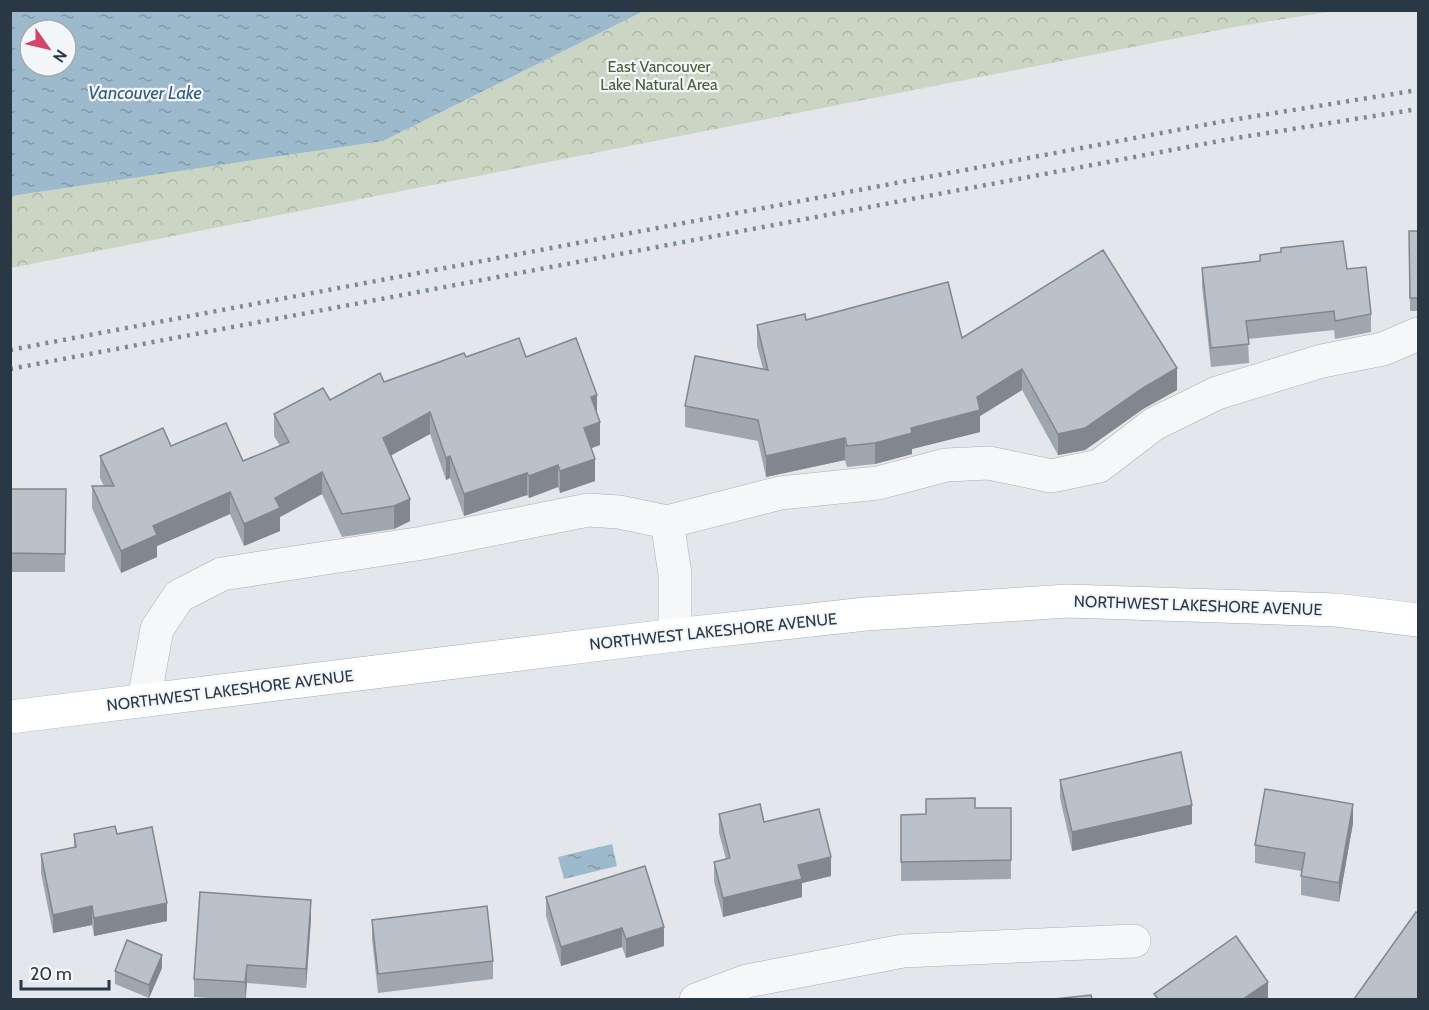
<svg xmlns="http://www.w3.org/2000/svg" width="1429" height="1010" viewBox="0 0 1429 1010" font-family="Cabin,sans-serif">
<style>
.forest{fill:url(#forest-crowns)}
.water{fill:url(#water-ripples);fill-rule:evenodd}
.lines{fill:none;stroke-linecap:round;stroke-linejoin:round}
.minor-casing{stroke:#a8afb6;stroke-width:34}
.major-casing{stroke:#a1adb8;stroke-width:34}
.minor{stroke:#f6f7f9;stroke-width:33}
.major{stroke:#fff;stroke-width:33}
.rail{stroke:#7b8996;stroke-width:4.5;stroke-dasharray:3 6;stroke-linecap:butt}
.wall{fill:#a0a6ad}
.shaded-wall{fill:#82878d}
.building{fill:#bac1c9;stroke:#82878d;stroke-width:1.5}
.labels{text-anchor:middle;stroke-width:4.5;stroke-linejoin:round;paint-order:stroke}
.park-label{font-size:16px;fill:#446136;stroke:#f3f6f8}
.street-label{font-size:16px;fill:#2a3744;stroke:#f3f6f8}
.water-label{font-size:18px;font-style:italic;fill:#325b7a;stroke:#f3f6f8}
</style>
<defs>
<pattern id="forest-crowns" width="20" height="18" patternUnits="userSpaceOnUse" patternTransform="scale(1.5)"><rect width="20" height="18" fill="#cad6c3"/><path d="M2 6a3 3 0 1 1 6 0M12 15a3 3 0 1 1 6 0" fill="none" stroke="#aeb8a9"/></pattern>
<pattern id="water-ripples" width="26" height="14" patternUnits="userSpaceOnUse" patternTransform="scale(1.5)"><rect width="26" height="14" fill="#9dbacc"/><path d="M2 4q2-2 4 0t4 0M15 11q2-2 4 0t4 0" fill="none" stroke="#8098a7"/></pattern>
</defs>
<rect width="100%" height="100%" fill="#e3e7eb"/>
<path class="forest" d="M644 11H1333L1234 27 11 268 10 196 383 141Z"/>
<g class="water">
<path d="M10 11 11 10 644 11 383 141 11 196ZM30 30H66V66H30Z"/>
<path d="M612 844 617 866 564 879 558 857Z"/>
</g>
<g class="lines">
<g class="minor-casing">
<g id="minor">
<path d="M667 522 675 574V635"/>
<path d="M144 700 157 629 179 596 222 574 423 543 588 510 619 512 667 522 780 493 878 483 946 465 989 463 1051 476 1099 466 1154 424 1217 393 1322 361 1383 349 1418 334"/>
<path d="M696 1000 747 981 903 951 1134 941"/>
</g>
</g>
<g class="major-casing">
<path id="major" d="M10 717 675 635 866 614 1068 601 1336 610 1418 620"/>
</g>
<use href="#minor" class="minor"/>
<use href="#major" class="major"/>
<g class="rail">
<path d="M10 350 1225 121 1418 90"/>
<path d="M10 369 1230 139 1418 109"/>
</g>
</g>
<g class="wall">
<path d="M1409 231H1419V311H1410Z"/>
<path d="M1281 248 1347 269 1371 314V332L1335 339 1334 330 1248 339 1249 363 1211 367 1202 286V268L1260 261V255L1281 252Z"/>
<path d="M806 320 962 338 1177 390 1143 409 1085 450 1058 455 1022 390 980 416V432L912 449V454L875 464 847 467 845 460 766 477 758 441 685 427V406L763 369 757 346V325Z"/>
<path d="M466 357H526L597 414 600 445 591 448 595 481 560 493 558 487 529 498 527 495 464 516 450 478 446 480 430 434 391 455 410 521 394 529 342 537 322 494 280 517V531L244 546 230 514 157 546V557L121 573 92 508V486H104L100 478V456L171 446 243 461 280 446 274 436V414L330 400 384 382Z"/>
<path d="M10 489H66L65 572H10Z"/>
<path d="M1060 780 1192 824 1072 851 1060 798Z"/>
<path d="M975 808H1011V879L901 881V815L926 814Z"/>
<path d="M719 814 764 822 831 876 802 883V897L723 917 714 881V862L726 859 719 833Z"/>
<path d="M1353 823 1339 902 1301 895V871L1255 863V845Z"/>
<path d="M74 834H117L167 921 94 936 92 925 53 933 41 873V854L74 847Z"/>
<path d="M546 897 664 946 626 958 622 947 561 966 546 916Z"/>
<path d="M311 919 306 988 247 983 246 999H225L194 997V979Z"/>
<path d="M372 920 493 961V979L378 993 372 939Z"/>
<path d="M162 968 149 998 115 984V971Z"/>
</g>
<g class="shaded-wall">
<path d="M1177 368V390L1143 409 1085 450 1058 455V434Z"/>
<path d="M1022 369V390L980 416V432L912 449V454L875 464V443L911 428 977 397Z"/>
<path d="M597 395V417L591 397Z"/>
<path d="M430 412V434L383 460V438Z"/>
<path d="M600 422V445L584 451V428Z"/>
<path d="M845 438V460L766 477V456Z"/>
<path d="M450 456V478L446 480V458Z"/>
<path d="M595 459V481L560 493V471Z"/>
<path d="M558 465V487L529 498V476Z"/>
<path d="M322 472V494L280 517V531L244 546V524L275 498Z"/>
<path d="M527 473V495L464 516V494Z"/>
<path d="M230 492V514L157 546V557L121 573V551L153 526Z"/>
<path d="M410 499V521L394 529V506Z"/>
<path d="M1353 804V823L1339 902V883Z"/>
<path d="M1192 805V824L1072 851V832Z"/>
<path d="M831 857V876L802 883V897L723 917V898L798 865Z"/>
<path d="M311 900V919L306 988V969Z"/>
<path d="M167 903V921L94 936V918Z"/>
<path d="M92 906V925L53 933V915Z"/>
<path d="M664 927V946L626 958V939Z"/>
<path d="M622 928V947L561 966V947Z"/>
<path d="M162 955V968L149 998V985Z"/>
<path d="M247 965V983L245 999V982Z"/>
<path d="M1268 982V999H1243Z"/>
</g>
<g class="building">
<path d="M1409 231H1419V298H1410Z"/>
<path d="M1343 241 1347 269 1366 267 1371 314 1335 321 1334 311 1246 321 1249 344 1211 348 1202 268 1260 261V255L1281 252V248Z"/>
<path d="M1103 250 1177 368 1143 388 1085 428 1058 434 1022 369 977 397 980 410 911 428 912 433 875 443 847 446 845 438 766 456 758 420 685 406 695 356 768 370 757 325 805 314 806 320 948 282 962 338Z"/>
<path d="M519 338 526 357 576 338 597 395 591 397 600 422 584 428 595 459 560 471 558 465 529 476 527 473 464 494 450 456 446 458 430 412 383 438 410 499 394 506 342 514 322 472 275 498 280 508 244 524 230 492 153 526 157 535 121 551 92 486H114L100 456 163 428 171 446 226 423 243 461 289 442 274 414 323 388 330 400 380 373 384 382 464 353 466 357Z"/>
<path d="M10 489H66L65 554 10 553Z"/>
<path d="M1181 752 1192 805 1072 832 1060 780Z"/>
<path d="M1265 789 1353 804 1339 883 1301 876 1305 853 1255 845Z"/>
<path d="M975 798V808H1011V860L901 862V815L926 814V799Z"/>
<path d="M760 804 764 822 819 809 831 857 798 865 802 879 723 898 714 862 730 858 719 814Z"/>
<path d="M115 826 117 834 152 827 167 903 94 918 92 906 53 915 41 854 76 847 74 834Z"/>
<path d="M645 866 664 927 626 939 622 928 561 947 546 897Z"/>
<path d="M200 892 311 900 306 969 247 965 245 982 194 979Z"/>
<path d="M487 906 493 961 378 974 372 920Z"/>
<path d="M1416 912 1419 914V999H1354Z"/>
<path d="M1236 936 1268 982 1243 999H1158L1154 994Z"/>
<path d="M127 940 162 955 149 985 115 971Z"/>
<path d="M1091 995 1092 999H1054Z"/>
</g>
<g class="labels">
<g class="park-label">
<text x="659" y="72">East Vancouver<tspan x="659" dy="18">Lake Natural Area</tspan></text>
</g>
<g class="street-label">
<text transform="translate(1198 605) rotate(2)" y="6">NORTHWEST LAKESHORE AVENUE</text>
<text transform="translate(713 631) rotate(-6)" y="6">NORTHWEST LAKESHORE AVENUE</text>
<text transform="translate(230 690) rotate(-7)" y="6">NORTHWEST LAKESHORE AVENUE</text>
</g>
<g class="water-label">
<text x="145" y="99">Vancouver Lake</text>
</g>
</g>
<rect width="1429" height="1010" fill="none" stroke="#2a3744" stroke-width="24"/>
<g transform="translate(48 48) rotate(124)"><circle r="28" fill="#f3f6f8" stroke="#a3aab0" stroke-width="1.5"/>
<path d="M0-4.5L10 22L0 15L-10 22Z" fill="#d4446c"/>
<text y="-9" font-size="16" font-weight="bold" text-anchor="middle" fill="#2a3744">N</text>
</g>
<path d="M21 980v9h88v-9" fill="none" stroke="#2a3744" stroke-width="3"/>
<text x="30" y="980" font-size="18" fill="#2a3744" stroke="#f3f6f8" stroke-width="4.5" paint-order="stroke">20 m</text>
</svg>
